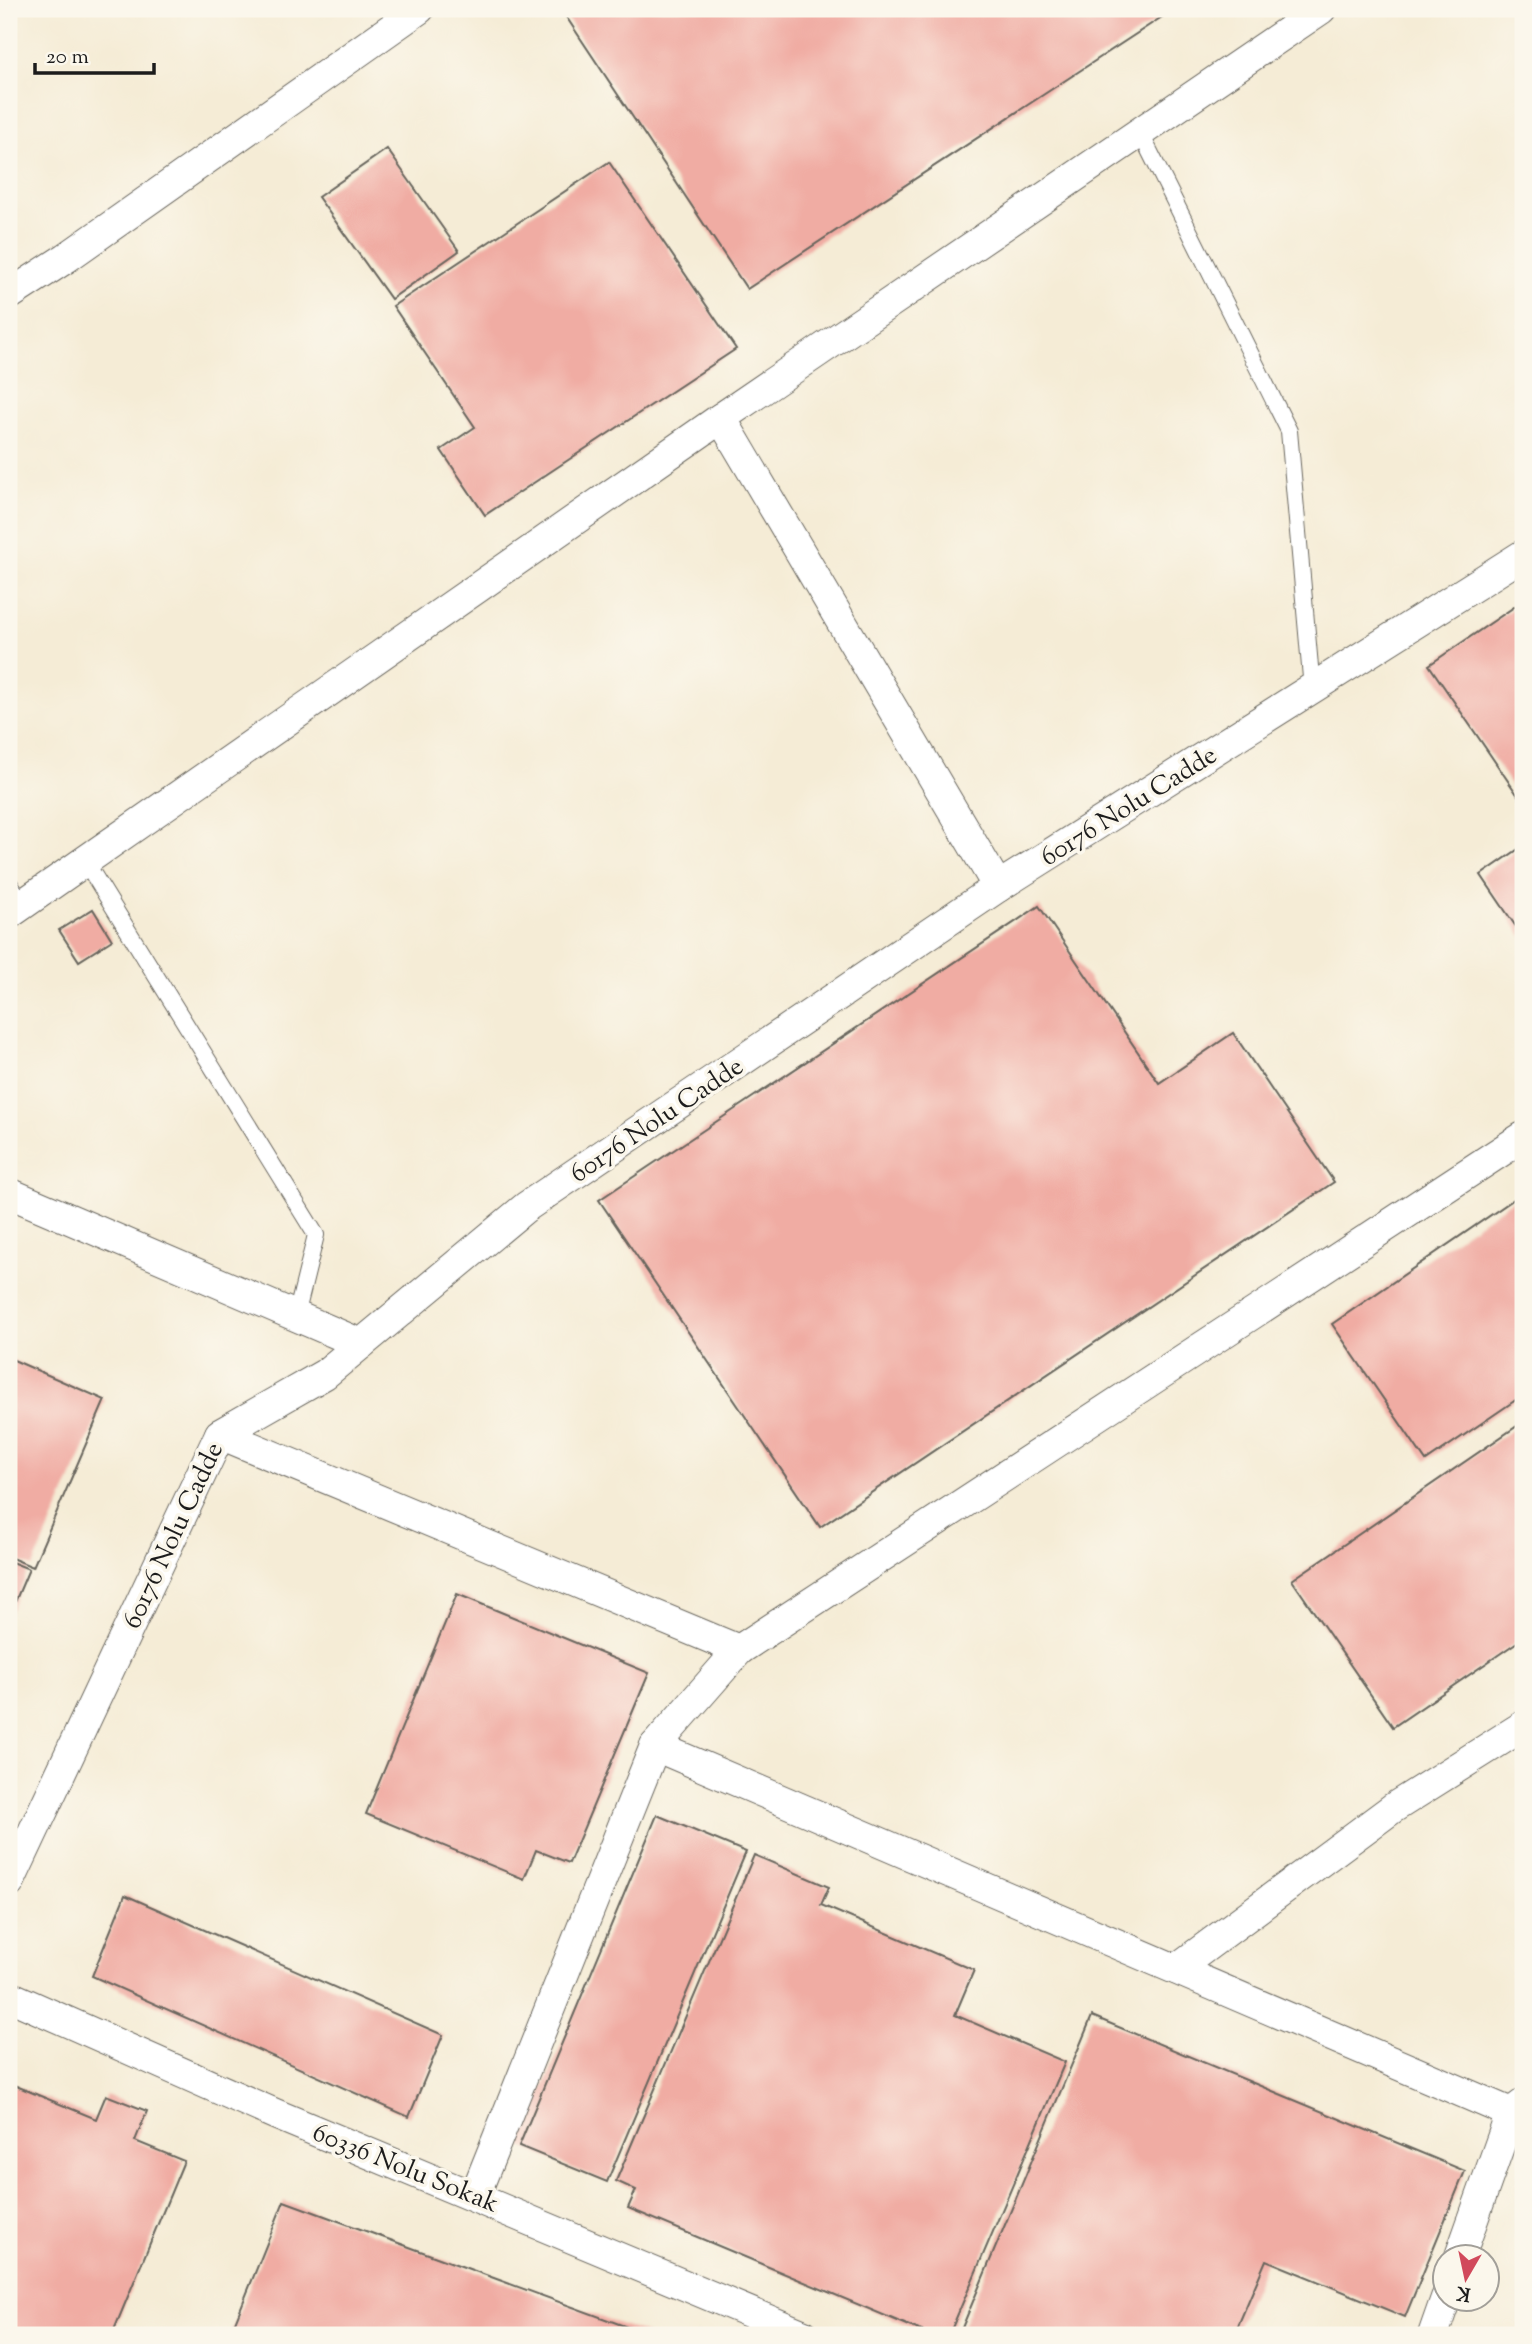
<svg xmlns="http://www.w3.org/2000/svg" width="1532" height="2344" viewBox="0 0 1532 2344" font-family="'Sorts Mill Goudy',serif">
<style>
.building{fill:#f0aca3}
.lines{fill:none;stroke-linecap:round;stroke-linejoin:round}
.lane-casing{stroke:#68655d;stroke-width:18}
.street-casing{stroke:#68655d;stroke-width:32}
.lane{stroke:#fff;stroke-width:16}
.street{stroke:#fff;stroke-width:30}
.labels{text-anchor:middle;stroke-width:7;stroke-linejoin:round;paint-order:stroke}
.street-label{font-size:26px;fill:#1c1c1c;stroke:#fbf7ec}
</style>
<rect width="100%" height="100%" fill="#fbf7ec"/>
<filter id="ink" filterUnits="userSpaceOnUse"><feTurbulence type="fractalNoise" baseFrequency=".0143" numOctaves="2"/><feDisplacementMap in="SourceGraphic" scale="14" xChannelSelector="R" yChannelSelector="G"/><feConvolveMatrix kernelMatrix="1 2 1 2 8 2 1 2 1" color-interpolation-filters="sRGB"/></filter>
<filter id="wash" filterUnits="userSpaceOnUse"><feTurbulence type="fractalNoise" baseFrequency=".00686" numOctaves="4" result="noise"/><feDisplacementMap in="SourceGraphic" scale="28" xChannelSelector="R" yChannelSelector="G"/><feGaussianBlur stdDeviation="1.57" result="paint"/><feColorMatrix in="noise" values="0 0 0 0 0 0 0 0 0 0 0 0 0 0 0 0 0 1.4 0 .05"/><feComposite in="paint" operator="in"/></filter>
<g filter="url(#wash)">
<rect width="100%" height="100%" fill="#f5ecd6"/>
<g id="blocks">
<g class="building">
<path d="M561 9H1174L747 289Z"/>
<path d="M387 149 459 251 391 299 318 197Z"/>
<path d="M609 162 736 349 485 515 441 450 475 427 393 306Z"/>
<path d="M1523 601V803L1429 665Z"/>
<path d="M1523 846V937L1481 875Z"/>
<path d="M1039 906 1159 1083 1233 1033 1334 1182 820 1527 599 1200Z"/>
<path d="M93 909 112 940 79 961 59 930Z"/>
<path d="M1523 1193V1395L1426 1461 1332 1324Z"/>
<path d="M9 1358 105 1400 33 1567 9 1557Z"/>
<path d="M1523 1422V1638L1393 1727 1292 1580Z"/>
<path d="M9 1561 29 1569 9 1616Z"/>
<path d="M457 1594 649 1673 569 1863 536 1850 524 1879 366 1814Z"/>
<path d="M657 1815 746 1852 607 2182 519 2146Z"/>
<path d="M754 1855 829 1887 821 1905 974 1970 955 2015 1065 2062 949 2335H931L628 2208 636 2190 616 2181Z"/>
<path d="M125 1895 443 2035 409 2117 92 1976Z"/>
<path d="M1092 2016 1465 2171 1405 2317 1266 2260 1234 2335H959Z"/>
<path d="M9 2083 96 2119 106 2095 147 2111 135 2141 184 2161 112 2335H9Z"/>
<path d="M284 2201 649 2335H230Z"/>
</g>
</g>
</g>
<g filter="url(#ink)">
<use href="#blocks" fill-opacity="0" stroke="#68655d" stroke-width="2"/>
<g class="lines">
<g class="lane-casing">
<g id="lane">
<path d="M1140 132 1289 431 1312 689"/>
<path d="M85 861 316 1235 296 1316"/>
<path d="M9 883 23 904"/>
</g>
</g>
<g class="street-casing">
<g id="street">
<path d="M9 295 66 258 419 9"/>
<path d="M721 418 998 887"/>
<path d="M9 914 721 418 1321 9"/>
<path d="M9 1193 361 1344"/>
<path d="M220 1434 739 1650 655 1746 1511 2113"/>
<path d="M739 1650 1523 1137"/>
<path d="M9 1883 220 1434 325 1374 526 1207 998 887 1523 555"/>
<path d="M1176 1969 1393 1808 1523 1726"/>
<path d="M9 1996 275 2114 804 2335"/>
<path d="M475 2195 655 1746"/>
<path d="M1460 2256 1511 2113 1523 2104"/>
<path d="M1433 2335 1446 2298"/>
</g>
</g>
<use href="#lane" class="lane"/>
<use href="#street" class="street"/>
</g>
</g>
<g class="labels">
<g class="street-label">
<text transform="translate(1128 805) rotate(-32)" y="9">60176 Nolu Cadde</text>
<text transform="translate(656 1119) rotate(-34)" y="9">60176 Nolu Cadde</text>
<text transform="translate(172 1535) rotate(-65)" y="9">60176 Nolu Cadde</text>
<text transform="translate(406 2167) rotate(22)" y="9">60336 Nolu Sokak</text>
</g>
</g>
<rect width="1532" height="2344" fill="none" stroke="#fbf7ec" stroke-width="35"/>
<g transform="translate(1466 2278) rotate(189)"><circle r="33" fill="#fbf7ec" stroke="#a29f99" stroke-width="2"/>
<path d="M0-5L12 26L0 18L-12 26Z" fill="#d1495b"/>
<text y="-10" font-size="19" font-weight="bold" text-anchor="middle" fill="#1c1c1c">K</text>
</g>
<path d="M35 63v10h119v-10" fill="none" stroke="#1c1c1c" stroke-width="3.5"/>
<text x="46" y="63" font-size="21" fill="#1c1c1c" stroke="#fbf7ec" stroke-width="5" paint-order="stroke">20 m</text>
</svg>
